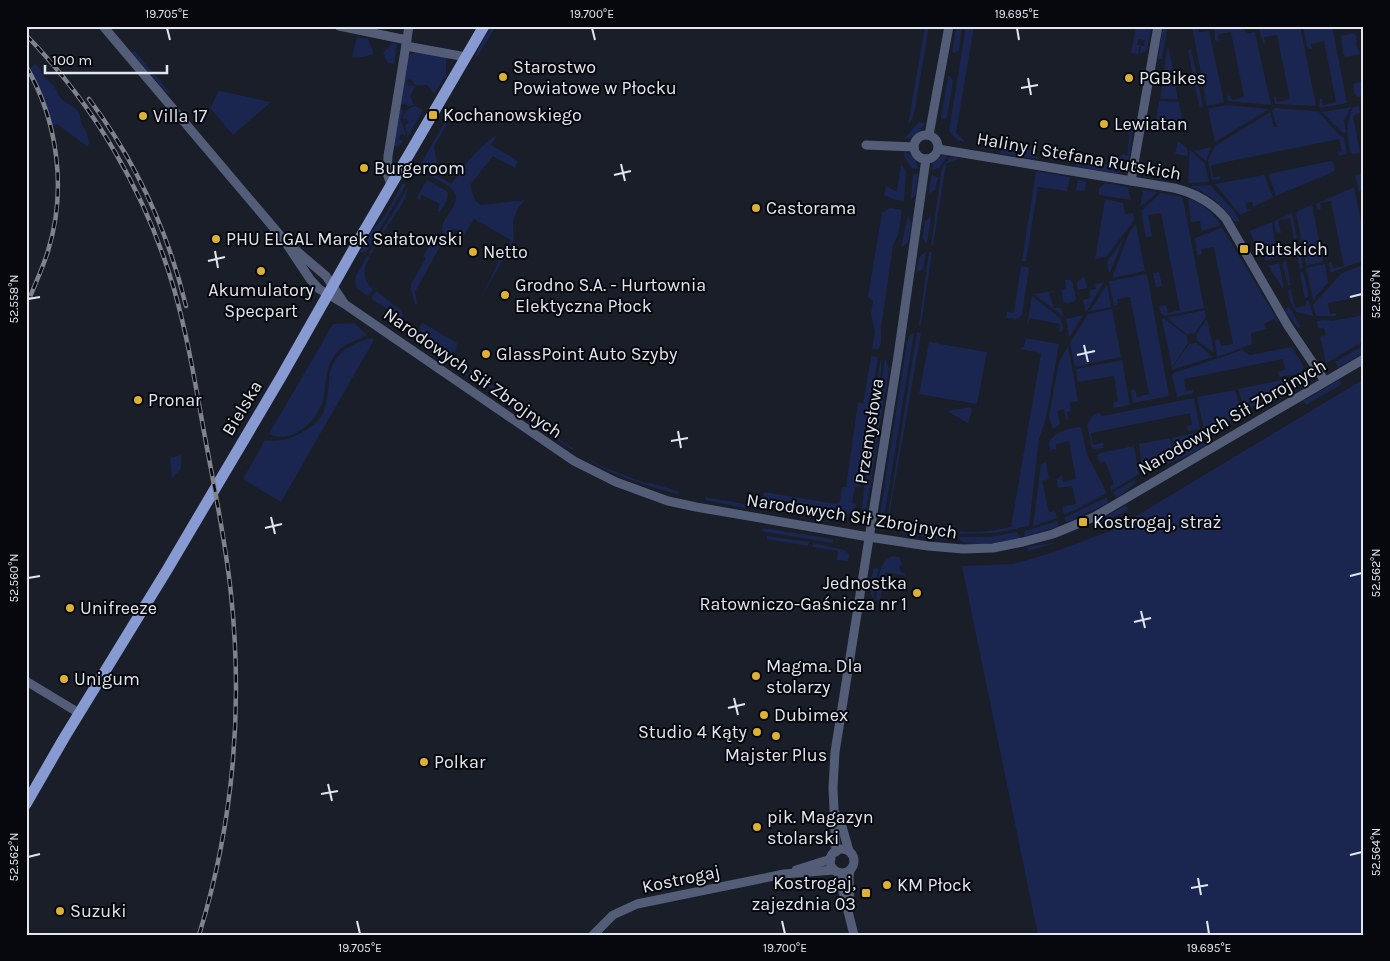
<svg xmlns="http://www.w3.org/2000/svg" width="1390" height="961" viewBox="0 0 1390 961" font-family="Karla,sans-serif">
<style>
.green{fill:#1a2650}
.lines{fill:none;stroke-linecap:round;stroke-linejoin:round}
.minor{stroke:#535d77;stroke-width:9}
.major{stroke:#879bd2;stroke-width:11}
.rail-casing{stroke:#7f838d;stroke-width:4.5}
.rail{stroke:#06080d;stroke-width:2.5;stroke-dasharray:8;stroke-linecap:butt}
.ticks{fill:none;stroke:#e2e6ee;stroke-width:2}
.poi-dot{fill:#ddb133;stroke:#06080d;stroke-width:2}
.labels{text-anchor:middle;stroke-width:4;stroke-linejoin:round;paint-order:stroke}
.poi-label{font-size:18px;fill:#e2e6ee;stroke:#06080d;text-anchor:start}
.street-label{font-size:18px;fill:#e2e6ee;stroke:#06080d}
.neatline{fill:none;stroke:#e2e6ee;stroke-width:2}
.ticks-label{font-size:12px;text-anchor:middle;fill:#e2e6ee}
</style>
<rect width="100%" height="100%" fill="#191e29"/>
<g class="green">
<path d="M491 26H496L478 56 475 55Z"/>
<path d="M925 26H929L915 110 912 119 908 125Z"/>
<path d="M959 26H962L959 50 955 53 952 52 956 29Z"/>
<path d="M966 26H974L956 133 964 140V142L958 140 949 131Z"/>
<path d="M1136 26H1151L1147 50 1140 54 1141 46H1144L1145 40 1138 39 1137 45H1140L1138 54 1131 53Z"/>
<path d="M1163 26 1167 29 1162 59H1158Z"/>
<path d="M1192 26H1197L1199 32 1209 31 1224 102 1207 106Z"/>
<path d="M1214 26H1244L1246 34 1255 32 1271 105 1228 101 1227 96 1230 95 1232 100 1244 97 1231 32 1218 34 1219 41 1215 40Z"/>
<path d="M1264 26H1300L1316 106 1275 104 1274 97H1276L1277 102 1290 99 1277 35 1264 37 1265 44 1263 43 1259 28Z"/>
<path d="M1303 26H1332L1347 103 1321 108 1319 107 1320 99H1322L1323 105 1336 102 1324 41 1311 44 1312 49H1310L1307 47Z"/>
<path d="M1353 33 1357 36 1356 44 1360 54 1346 57 1343 54 1341 36Z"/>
<path d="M357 37 368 39 374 54 363 57H352Z"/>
<path d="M392 43 397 44 394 64 388 63 383 53Z"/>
<path d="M1168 46 1173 70 1164 72 1167 49Z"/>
<path d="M1191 49 1198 80 1194 81 1188 50Z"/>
<path d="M134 50 171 94 167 93 132 53Z"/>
<path d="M416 52 446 57V75L434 94 427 85H415L412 80 410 79 406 81 408 86 413 85 415 87 410 96 414 105 408 106 405 103 401 105V109L403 110 401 120 406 135 400 134 399 139 404 141 398 146H393L407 59 410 55Z"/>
<path d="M35 64 39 67 43 76 54 86 60 98 77 110 80 115 81 122 87 134 89 143 88 147 57 124 52 127 43 97 30 69Z"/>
<path d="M1173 72 1178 99H1160L1164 74Z"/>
<path d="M948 76H950L953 81 947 117 945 119 941 118Z"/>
<path d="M1364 81V96L1357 97 1354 93 1353 85 1355 83Z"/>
<path d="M1198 82 1203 107 1200 108 1194 83Z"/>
<path d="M219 91 271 102 233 135 210 108Z"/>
<path d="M1159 101 1179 102 1183 128 1166 132 1154 131Z"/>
<path d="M1226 105 1269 109 1215 142 1208 109Z"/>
<path d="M415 106 423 110 407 138V132L405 126 409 122 406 119 403 120C403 112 407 108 415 106Z"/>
<path d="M1359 106 1360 113 1353 116 1360 153 1353 154 1351 153C1347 135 1345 125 1353 107Z"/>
<path d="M1351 107 1344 121 1346 131 1344 134 1322 112Z"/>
<path d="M1274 108 1318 111 1339 135 1344 137 1347 154 1339 156 1338 152 1342 151 1339 139 1211 165 1213 177 1220 176V179L1212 180 1208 161 1215 146 1270 112 1274 127H1277L1272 111Z"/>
<path d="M446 117 450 119 434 146 437 163 432 173 452 184C461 168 481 144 497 135L491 145 518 161 515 168 493 156 470 185 475 200 481 205 525 200 518 208 514 218 513 224 514 240 481 298 502 254 511 240 474 219 464 235 453 228 447 235 444 234C434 219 469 203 451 188 442 181 430 176 420 170L419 167 446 120 445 119Z"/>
<path d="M919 122 925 123C921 132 913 138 904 139Z"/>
<path d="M1128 129 1133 131 1128 164 1123 171 1119 172 1118 174 1077 167 1075 164 1076 156H1082L1084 162 1110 165 1109 160 1119 159 1123 154 1127 156 1130 135 1125 131Z"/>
<path d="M1178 141 1187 148 1188 156 1175 154Z"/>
<path d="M1002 143 1004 145 1002 149 1023 152 1027 148 1039 159 1000 154Z"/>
<path d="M1211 147 1206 161 1194 151Z"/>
<path d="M1190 150 1205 164 1209 182 1188 183Z"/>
<path d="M904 152C913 154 917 160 918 169L912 168 904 156Z"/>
<path d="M943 155H948L939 168 932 170 933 162Z"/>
<path d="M951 157 960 158 946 164 933 245H931L942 167Z"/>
<path d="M1331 161 1333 162 1335 171 1276 196 1268 174Z"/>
<path d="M901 164 906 171 904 201 896 200 884 195 886 186 897 192Z"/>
<path d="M1036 171 1069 177 1070 178 1067 191 1038 187 1026 261H1022Z"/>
<path d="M1152 171 1168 173 1166 179 1152 177 1151 176Z"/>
<path d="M1364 173 1362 191H1359L1355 175Z"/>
<path d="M913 174H918L915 196 911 199Z"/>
<path d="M931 175 938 177 935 190 929 194Z"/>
<path d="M1264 175 1273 197 1253 207 1252 202 1246 203 1247 210 1253 209 1240 215 1215 184Z"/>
<path d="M1078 179 1086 182 1085 191 1076 190Z"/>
<path d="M427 180 445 190 448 193 447 200 440 212 437 211 440 204 422 195 420 200 417 197Z"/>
<path d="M403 183 406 184 367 251 363 253 360 252 371 232 385 215Z"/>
<path d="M1105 183 1128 187 1131 200 1099 195V189Z"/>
<path d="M1210 185 1234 211 1240 222 1233 221C1222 204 1209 194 1190 186Z"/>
<path d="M408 187C406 201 398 210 390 222 383 232 378 243 371 254L369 253Z"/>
<path d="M1354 187 1364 236V260L1330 273 1329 263 1331 262 1333 268 1344 266 1331 201 1320 203 1321 209 1318 210 1316 204Z"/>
<path d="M1143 190 1158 192 1140 207Z"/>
<path d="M1161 193 1182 197 1183 199 1204 308 1165 316 1161 313 1159 306 1166 305 1168 313 1180 310 1161 213 1148 215 1152 236 1146 237 1141 211Z"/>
<path d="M1188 198C1202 203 1213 212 1221 225L1202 231 1200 221 1191 222Z"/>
<path d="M1105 199 1123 203 1125 214 1133 213 1134 220 1106 257 1095 259Z"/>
<path d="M1312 205 1323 260 1321 262 1306 265 1296 212Z"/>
<path d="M890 208 902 210 898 235 893 245 881 328V342L879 349H872L875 332 871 314 873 301 868 297 882 213Z"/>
<path d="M1292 213 1297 238 1294 240 1290 218 1278 220 1281 233 1276 232 1274 221Z"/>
<path d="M908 215 911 224 908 243 901 247Z"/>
<path d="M931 217 927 244 922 238 925 221Z"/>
<path d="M1272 222 1277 257 1266 261 1249 231Z"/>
<path d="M1136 224 1145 271 1112 278 1130 231Z"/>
<path d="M1221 228 1223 229 1278 321V323L1274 319 1264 324 1267 329 1251 333 1252 344 1217 357 1215 340 1219 339 1221 346 1233 344 1214 247 1201 249 1202 254 1197 255 1195 238Z"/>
<path d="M436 235 443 241 415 292 417 303 415 305 411 289V284L426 258 423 256Z"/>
<path d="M1124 238 1109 274 1107 262Z"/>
<path d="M1295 244 1299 245 1303 267 1300 270Z"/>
<path d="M926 252 923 269 917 272C918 264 917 256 926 252Z"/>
<path d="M929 252H932L921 325H919Z"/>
<path d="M367 256 370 257C362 269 362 280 373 289L368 296 356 288 355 278Z"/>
<path d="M1286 261 1291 285H1288L1282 263Z"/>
<path d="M1279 263 1284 288 1283 289 1268 266Z"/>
<path d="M1325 264 1328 282 1313 300 1306 268Z"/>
<path d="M1364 264V296L1328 303 1330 314 1336 313V316H1316L1313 305 1341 274Z"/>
<path d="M1021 266 1029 268 1022 315 1018 319 1006 318 1007 312 1014 313Z"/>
<path d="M1159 272 1162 286 1156 287 1153 273Z"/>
<path d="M1303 272 1309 296 1305 299 1300 273Z"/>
<path d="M1147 274 1169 396 1133 403 1131 390 1135 389 1137 397 1149 394 1130 297 1117 299 1118 305 1114 306 1109 282 1111 281Z"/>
<path d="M1083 277 1085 278 1087 288 1078 290 1077 283Z"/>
<path d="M1065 280H1070L1072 281 1076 299 1074 301 1067 304 1063 301 1061 290 1066 289Z"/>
<path d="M1104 282 1086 312 1083 300 1090 298V290L1096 289 1095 284Z"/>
<path d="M1107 284 1111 307 1090 311Z"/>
<path d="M1291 289 1295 308 1306 306V301H1309L1313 316 1296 312 1290 301 1288 291Z"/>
<path d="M376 291 401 310 403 316 402 319 373 300 372 297Z"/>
<path d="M1055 291 1049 293 1054 308H1061L1064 317 1034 294Z"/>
<path d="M1032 296 1060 318 1063 328 1061 332 1059 331 1060 324 1030 318 1027 325Z"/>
<path d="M1289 307 1301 327 1298 328 1284 309Z"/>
<path d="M1112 309 1121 357 1091 363 1090 361 1089 364 1075 367 1070 343 1088 314Z"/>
<path d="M1205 310 1206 317 1194 334 1190 333 1188 335 1167 318Z"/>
<path d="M1083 315 1069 338 1066 319Z"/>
<path d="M1364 315V341L1326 363 1320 337 1326 335 1324 328H1318L1317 321 1324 320 1332 321Z"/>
<path d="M1163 318 1187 336 1188 343 1172 367 1162 320Z"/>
<path d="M1207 319 1214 353 1197 341 1196 335Z"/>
<path d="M354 323 367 335C353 343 343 342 333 358 324 372 327 388 322 403 315 423 291 445 269 434L333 324Z"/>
<path d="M423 323 457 343 456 350 452 353 420 331V325Z"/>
<path d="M917 332 921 333 889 516 888 515Z"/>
<path d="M914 333 885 511 882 514H880L907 342 910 335Z"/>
<path d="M372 338 374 340 281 502 243 479 265 440C278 442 290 440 302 432 309 428 318 422 322 415 327 405 328 391 329 380 331 355 349 343 372 338Z"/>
<path d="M1026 338 1059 344 1046 418 1039 439 1029 526 994 533 959 534 960 531C977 534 995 530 1011 527L1041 353 1019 349 1024 346Z"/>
<path d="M929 342 987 352 977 404 919 394Z"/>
<path d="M1196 343 1213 357 1171 370 1189 344Z"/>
<path d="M1364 345V352L1338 368 1335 362Z"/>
<path d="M1068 346 1078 401 1070 403 1071 411 1067 412 1068 419 1066 420 1064 409 1057 411 1060 424 1053 429 1049 416 1059 362Z"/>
<path d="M1292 347 1304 367 1300 373 1279 377 1278 372 1285 370 1283 359 1184 379 1186 391 1193 390V393L1177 397 1172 375 1174 373 1242 350 1250 355Z"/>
<path d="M871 356 878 357 860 474 862 479 859 487H855L852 503 856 504 854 512 848 514 817 506 786 501 761 502 764 492 836 504 840 501 842 487H846L858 402 863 404Z"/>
<path d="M881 357V371L867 467 864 473 863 471Z"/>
<path d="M885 359 889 368 866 511 862 509 865 480 870 467Z"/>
<path d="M1122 360 1130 405 1114 408 1113 403 1118 401 1114 376 1078 382 1076 369Z"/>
<path d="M457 361 492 384 500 395Z"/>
<path d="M456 364 489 392 574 449H571C532 425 494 397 458 369Z"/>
<path d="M1302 376 1303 378 1245 411 1238 389Z"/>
<path d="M1364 379V935H1038L962 566 1013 564 1048 554 1113 530Z"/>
<path d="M1339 380 1342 384 1306 405 1303 401Z"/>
<path d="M1235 390 1242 413 1205 434 1197 397Z"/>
<path d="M1194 398 1200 429 1188 431 1187 426 1192 425 1190 413 1091 433 1093 445 1103 443 1104 448 1094 449 1092 448 1087 425 1094 414 1099 413 1102 416Z"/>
<path d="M971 407 972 412 968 423 947 411Z"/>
<path d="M1079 427 1081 428 1087 455 1107 493 1075 510 1064 514 1062 507 1076 504 1072 486 1058 488 1057 479 1062 475 1063 482 1076 479 1069 441 1056 444V449L1050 450 1049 442C1056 431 1067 429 1079 427Z"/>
<path d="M1199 432 1202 433V437L1175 453 1172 438Z"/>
<path d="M1170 438 1173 454 1142 471 1139 444Z"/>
<path d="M1203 440 1206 445 1195 452 1168 464 1167 461Z"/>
<path d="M1134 446 1139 474 1111 491 1110 486 1114 484 1105 461 1100 463 1097 456 1100 453Z"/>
<path d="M181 455V468L172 479 170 458Z"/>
<path d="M586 457 601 466 645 483H651L680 492 678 494C657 489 600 472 586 457Z"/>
<path d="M1046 462 1049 479 1042 481 1049 512 1055 511 1057 518 1033 526 1041 464Z"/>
<path d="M1134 480 1136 482 1120 496 1117 497 1112 493Z"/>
<path d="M705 497 750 505 744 508 706 500Z"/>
<path d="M1107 497 1108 503 1068 522 1066 521 1064 518Z"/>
<path d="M786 505 817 510 842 517V519L775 506Z"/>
<path d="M1126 505 1129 509 1094 528V527L1105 517Z"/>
<path d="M1058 521V525L1057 527 1024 537 1025 531Z"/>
<path d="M896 522 953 530V534L901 527Z"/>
<path d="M764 528 833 539V543L761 531Z"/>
<path d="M904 530 951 536 947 540 901 533Z"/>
<path d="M1017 532 1020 538C1006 541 969 549 960 540L959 537H991Z"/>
<path d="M767 536 809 542 808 546 767 539Z"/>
<path d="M1059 542 1028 551 1027 547Z"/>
<path d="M813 543 845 550 849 555 848 561 837 560 838 551 813 547Z"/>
<path d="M893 556 899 557 902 564 899 567 901 572 905 573 906 576 885 572 880 601 876 600C878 586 877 560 893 556Z"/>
<path d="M874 567 878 569V571L873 598C867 590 872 577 874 567Z"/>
</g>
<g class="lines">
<g class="minor">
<path d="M103 26 284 240 310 279 319 289 346 305 574 461 616 482 668 501 696 507 869 537 928 546 963 549 993 548 1023 542 1053 534 1094 517 1364 359"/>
<path d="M339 26 407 40"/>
<path d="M406 46 466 57"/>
<path d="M929 135 949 26"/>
<circle cx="926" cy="147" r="12"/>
<path d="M866 145 914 147"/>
<path d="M938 149 1174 188C1195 193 1212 202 1226 219L1288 326 1325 381"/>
<path d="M1131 181 1158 26"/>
<path d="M391 185 387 173 388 156 409 26"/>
<path d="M292 247 326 276 344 303"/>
<path d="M26 681 79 713"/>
<path d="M839 816 849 851"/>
<circle cx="842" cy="861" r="12"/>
<path d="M836 852 833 788 835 752 898 356 926 159"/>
<path d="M796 870 831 859"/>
<path d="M838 872 854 935"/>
<path d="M850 906 849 877 850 870"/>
<path d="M593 935 613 915 637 904 784 874 834 870"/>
</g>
<path class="major" d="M26 804 64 738 167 570 281 377 356 245 484 26"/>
<g class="rail-casing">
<g id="rail">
<path d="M26 35C95 106 146 193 174 289 189 341 197 395 207 448 216 496 226 545 231 594 243 708 233 825 199 935"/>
<path d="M26 66C58 121 67 190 48 251 43 267 36 282 30 297"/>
<path d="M89 99C135 160 168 232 186 306"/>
</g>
</g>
<use href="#rail" class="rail"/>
</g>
<path class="ticks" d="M167 28 170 40M592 28 595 40M1017 28 1019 40M1028 78 1031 95M1021 88 1038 85M621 164 625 181M614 175 631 171M215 251 218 268M208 261 225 257M1350 297 1362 294M28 299 40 297M1084 345 1088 362M1077 355 1095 351M678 431 681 448M671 441 688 438M271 517 275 534M265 528 282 524M1350 576 1362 573M28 578 40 576M1141 611 1145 628M1134 622 1151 618M734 698 738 715M728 708 745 704M328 784 332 801M321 794 338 791M1350 855 1362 852M28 857 40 854M1198 878 1201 895M1191 888 1208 885M357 921 360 934M782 921 785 934M1207 921 1209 934"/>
<g class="poi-dot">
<circle cx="503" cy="77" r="5"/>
<circle cx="1129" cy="78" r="5"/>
<rect x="428" y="110" width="10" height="10" rx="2.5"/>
<circle cx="143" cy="116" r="5"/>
<circle cx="1104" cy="124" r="5"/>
<circle cx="364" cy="168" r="5"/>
<circle cx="756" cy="208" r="5"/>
<circle cx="216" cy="239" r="5"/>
<rect x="1239" y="244" width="10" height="10" rx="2.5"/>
<circle cx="473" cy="252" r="5"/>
<circle cx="261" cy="271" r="5"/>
<circle cx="505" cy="295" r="5"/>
<circle cx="486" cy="354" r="5"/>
<circle cx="138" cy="400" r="5"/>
<rect x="1078" y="517" width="10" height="10" rx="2.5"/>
<circle cx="917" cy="593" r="5"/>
<circle cx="70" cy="608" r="5"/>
<circle cx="756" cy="676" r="5"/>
<circle cx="64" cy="679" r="5"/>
<circle cx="764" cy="715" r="5"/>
<circle cx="757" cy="732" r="5"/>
<circle cx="776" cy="736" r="5"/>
<circle cx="424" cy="762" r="5"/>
<circle cx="757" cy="827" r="5"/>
<circle cx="887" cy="885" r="5"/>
<rect x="861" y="888" width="10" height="10" rx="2.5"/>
<circle cx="60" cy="911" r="5"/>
</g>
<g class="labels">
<g class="poi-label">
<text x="513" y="73">Starostwo<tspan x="513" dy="21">Powiatowe w Płocku</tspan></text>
<text x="1139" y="84">PGBikes</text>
<text x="443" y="121">Kochanowskiego</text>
<text x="153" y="122">Villa 17</text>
<text x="1114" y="130">Lewiatan</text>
<text x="374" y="174">Burgeroom</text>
<text x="766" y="214">Castorama</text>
<text x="226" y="245">PHU ELGAL Marek Sałatowski</text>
<text x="1254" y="255">Rutskich</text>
<text x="483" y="258">Netto</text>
<text x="515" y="291">Grodno S.A. - Hurtownia<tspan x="515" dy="21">Elektyczna Płock</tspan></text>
<text x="261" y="296" text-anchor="middle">Akumulatory<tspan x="261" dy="21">Specpart</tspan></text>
<text x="496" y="360">GlassPoint Auto Szyby</text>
<text x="148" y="406">Pronar</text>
<text x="1093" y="528">Kostrogaj, straż</text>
<text x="907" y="589" text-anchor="end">Jednostka<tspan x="907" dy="21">Ratowniczo-Gaśnicza nr 1</tspan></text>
<text x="80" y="614">Unifreeze</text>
<text x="766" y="672">Magma. Dla<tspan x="766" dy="21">stolarzy</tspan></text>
<text x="74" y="685">Unigum</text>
<text x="774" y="721">Dubimex</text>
<text x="747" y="738" text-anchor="end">Studio 4 Kąty</text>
<text x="776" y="761" text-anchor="middle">Majster Plus</text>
<text x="434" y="768">Polkar</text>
<text x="767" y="823">pik. Magazyn<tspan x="767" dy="21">stolarski</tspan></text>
<text x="856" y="889" text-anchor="end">Kostrogaj,<tspan x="856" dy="21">zajezdnia 03</tspan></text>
<text x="897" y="891">KM Płock</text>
<text x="70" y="917">Suzuki</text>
</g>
<g class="street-label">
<text transform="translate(1079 156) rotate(10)" y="6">Haliny i Stefana Rutskich</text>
<text transform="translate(473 373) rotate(35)" y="6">Narodowych Sił Zbrojnych</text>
<text transform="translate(242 408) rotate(-59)" y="6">Bielska</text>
<text transform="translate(1232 417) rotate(-30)" y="6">Narodowych Sił Zbrojnych</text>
<text transform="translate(869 431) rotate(-81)" y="6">Przemysłowa</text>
<text transform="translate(852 516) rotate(9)" y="6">Narodowych Sił Zbrojnych</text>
<text transform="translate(681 879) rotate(-12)" y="6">Kostrogaj</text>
</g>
</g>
<rect width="1390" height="961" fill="none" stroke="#06080d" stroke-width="55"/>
<path d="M45 65v8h122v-8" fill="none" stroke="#e2e6ee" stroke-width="2.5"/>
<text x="52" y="65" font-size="15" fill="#e2e6ee" stroke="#06080d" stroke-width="4" paint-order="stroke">100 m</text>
<rect x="28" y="28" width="1334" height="906" class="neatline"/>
<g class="ticks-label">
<text x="167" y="18">19.705°E</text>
<text x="592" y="18">19.700°E</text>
<text x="1017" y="18">19.695°E</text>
<text transform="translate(1376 294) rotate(-90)" y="4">52.560°N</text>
<text transform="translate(14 299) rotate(-90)" y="4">52.558°N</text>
<text transform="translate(1376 573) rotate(-90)" y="4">52.562°N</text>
<text transform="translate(14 578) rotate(-90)" y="4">52.560°N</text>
<text transform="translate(1376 852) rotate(-90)" y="4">52.564°N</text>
<text transform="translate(14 857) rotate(-90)" y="4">52.562°N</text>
<text x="360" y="952">19.705°E</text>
<text x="785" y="952">19.700°E</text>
<text x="1209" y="952">19.695°E</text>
</g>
</svg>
